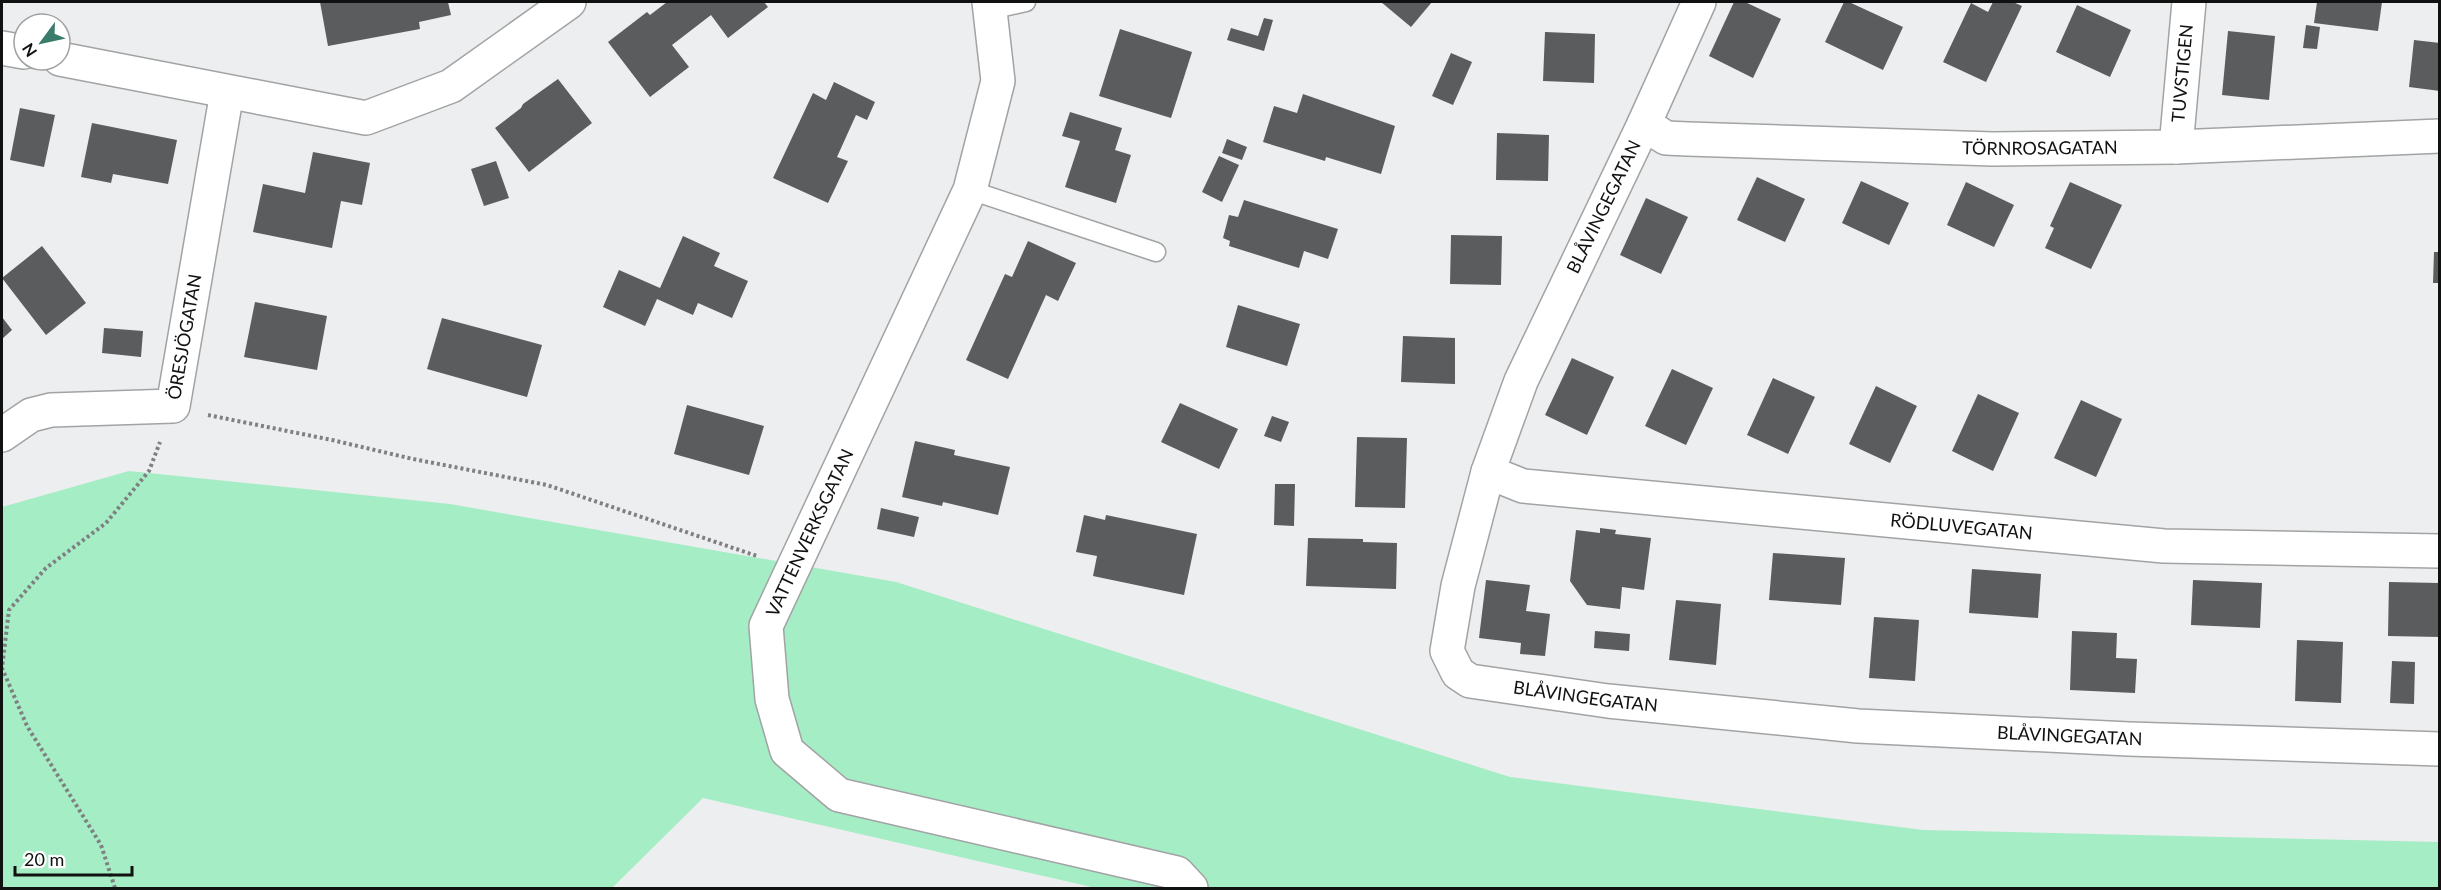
<svg xmlns="http://www.w3.org/2000/svg" width="2441" height="890" viewBox="0 0 2441 890" font-family="Lato,sans-serif">
<style>
.green{fill:#a5edc5}
.building{fill:#5b5c5d}
.lines{fill:none;stroke-linecap:round;stroke-linejoin:round}
.service-casing{stroke:#a2a3a4;stroke-width:21}
.minor-casing{stroke:#a2a3a4;stroke-width:36}
.path{stroke:#7f8081;stroke-width:4;stroke-dasharray:3 3;stroke-linecap:butt}
.service{stroke:#fff;stroke-width:18}
.minor{stroke:#fff;stroke-width:33}
.labels{text-anchor:middle;stroke-width:6;stroke-linejoin:round;paint-order:stroke}
.street-label{font-size:18px;fill:#101111;stroke:#fff}
</style>
<rect width="100%" height="100%" fill="#edeeef"/>
<path class="green" d="M129 471 450 504 896 582 1510 777 1923 830 2440 842 2439 888H1096L703 798 612 888H2V507Z"/>
<g class="building">
<path d="M320 2H448L451 15 419 22 420 29 328 46Z"/>
<path d="M667 2H764L768 7 728 38 711 15 672 45 689 67 650 97 608 42 647 12 650 15Z"/>
<path d="M1381 2H1432L1411 27Z"/>
<path d="M1734 2H1745L1781 19 1753 78 1709 56Z"/>
<path d="M1844 2H1849L1903 27 1883 70 1825 42Z"/>
<path d="M1993 2H2013L2022 6 1986 82 1943 62 1971 3 1988 12Z"/>
<path d="M2317 2H2382L2378 31 2314 23Z"/>
<path d="M2077 5 2131 30 2110 77 2056 52Z"/>
<path d="M1264 18 1273 20 1264 51 1227 40 1231 28 1258 36Z"/>
<path d="M2306 25 2320 27 2317 49 2303 48Z"/>
<path d="M1120 29 1192 52 1171 118 1099 96Z"/>
<path d="M2228 31 2275 36 2269 100 2222 95Z"/>
<path d="M1545 32 1595 34 1594 83 1543 81Z"/>
<path d="M2414 40 2440 43V91L2409 87Z"/>
<path d="M1451 53 1472 62 1453 105 1432 96Z"/>
<path d="M558 79 592 123 529 172 495 128 521 108 523 104Z"/>
<path d="M834 82 875 102 867 120 856 115 837 157 848 161 828 203 773 178 813 93 826 100Z"/>
<path d="M1303 94 1395 126 1381 174 1326 157 1325 161 1263 142 1274 106 1297 113Z"/>
<path d="M20 108 55 115 44 167 10 160Z"/>
<path d="M1070 112 1122 128 1115 150 1131 155 1116 203 1065 187 1080 141 1062 136Z"/>
<path d="M92 123 177 140 168 184 113 174 111 183 81 177Z"/>
<path d="M1497 133 1549 135 1548 181 1496 180Z"/>
<path d="M1227 139 1247 147 1242 160 1222 153Z"/>
<path d="M313 152 370 163 362 205 341 201 332 248 253 232 263 184 305 193Z"/>
<path d="M1219 156 1239 165 1222 202 1202 192Z"/>
<path d="M496 161 509 198 484 206 471 169Z"/>
<path d="M1757 177 1805 199 1785 242 1737 220Z"/>
<path d="M1861 181 1909 203 1889 245 1842 223Z"/>
<path d="M1966 182 2014 205 1994 247 1947 225Z"/>
<path d="M2070 182 2122 205 2091 269 2045 248 2054 228 2050 226Z"/>
<path d="M1646 198 1688 217 1661 274 1620 255Z"/>
<path d="M1244 200 1338 229 1328 259 1304 251 1299 268 1229 246 1230 241 1223 238 1229 215 1238 217Z"/>
<path d="M1451 235 1502 236 1501 285 1450 284Z"/>
<path d="M683 236 720 253 714 266 748 281 732 318 698 303 693 315 657 299 645 326 603 307 619 270 660 288Z"/>
<path d="M1028 241 1076 263 1058 301 1046 295 1008 379 966 360 1005 274 1012 277Z"/>
<path d="M42 246 86 303 46 335 2 278Z"/>
<path d="M2434 252H2440V283H2433Z"/>
<path d="M255 302 327 316 317 370 244 357Z"/>
<path d="M1238 305 1300 324 1287 366 1226 347Z"/>
<path d="M2 317 12 330 2 339Z"/>
<path d="M442 318 542 345 527 397 427 369Z"/>
<path d="M104 328 143 331 141 357 102 353Z"/>
<path d="M1403 336 1455 338V384L1401 382Z"/>
<path d="M1572 358 1614 377 1587 435 1545 415Z"/>
<path d="M1672 369 1713 388 1686 445 1645 426Z"/>
<path d="M1773 378 1815 397 1788 454 1747 435Z"/>
<path d="M1876 386 1917 406 1890 463 1849 444Z"/>
<path d="M1978 394 2019 413 1993 471 1952 451Z"/>
<path d="M2081 400 2122 419 2096 477 2054 458Z"/>
<path d="M1180 403 1238 429 1219 469 1161 442Z"/>
<path d="M687 405 764 426 749 475 674 454Z"/>
<path d="M1272 416 1289 422 1281 442 1264 436Z"/>
<path d="M1357 437 1407 438 1405 508 1355 507Z"/>
<path d="M915 441 955 450 954 455 1010 467 998 515 943 502 942 506 902 497Z"/>
<path d="M1275 484H1295L1294 526 1274 525Z"/>
<path d="M881 508 919 517 914 537 877 529Z"/>
<path d="M1084 515 1105 520 1106 515 1197 534 1184 595 1093 576 1097 556 1076 552Z"/>
<path d="M1600 528 1616 530 1615 534 1651 538 1644 590 1622 587 1620 609 1587 605 1570 581 1576 530 1600 533Z"/>
<path d="M1308 538 1363 539V542L1397 543 1396 589 1306 586Z"/>
<path d="M1773 553 1845 558 1841 605 1769 600Z"/>
<path d="M1972 569 2041 574 2038 618 1969 613Z"/>
<path d="M1486 580 1530 585 1526 611 1550 614 1545 656 1520 654 1521 643 1479 638Z"/>
<path d="M2193 580 2262 583 2260 628 2191 625Z"/>
<path d="M2389 582 2440 583V637L2388 636Z"/>
<path d="M1676 600 1721 604 1716 665 1669 660Z"/>
<path d="M1874 617 1919 620 1915 681 1869 678Z"/>
<path d="M1595 631 1630 634 1629 651 1594 648Z"/>
<path d="M2072 631 2117 633 2116 658 2137 659 2135 693 2070 690Z"/>
<path d="M2297 640 2343 642 2341 703 2295 701Z"/>
<path d="M2392 661 2415 662 2414 704 2390 703Z"/>
</g>
<g class="lines">
<g class="service-casing">
<g id="service">
<path d="M990 10 1026 2"/>
<path d="M970 190 1156 252"/>
</g>
</g>
<g class="minor-casing">
<g id="minor">
<path d="M989 2 998 81 970 190 766 626 772 699 787 751 839 795 1177 873 1191 888"/>
<path id="s1" d="M1699 2 1644 124 1521 381 1488 472 1458 586 1447 651 1458 673 1470 681 1608 701 1858 726 2129 739 2440 749"/>
<path d="M2 48 24 52"/>
<path d="M60 59 366 118 451 86 569 2"/>
<path id="s2" d="M1644 124 1666 138 1688 139 1993 149 2176 147 2440 136"/>
<path id="s3" d="M2176 147 2189 2"/>
<path id="s4" d="M2 435 31 415 51 410 173 406 227 92"/>
<path id="s5" d="M1488 472 1523 486 2164 546 2440 551"/>
</g>
</g>
<g class="path">
<path d="M208 415 332 440 413 459 547 485 757 556"/>
<path d="M115 888 101 845 27 726 2 668 9 610 46 568 106 523 149 471 160 442"/>
</g>
<use href="#service" class="service"/>
<use href="#minor" class="minor"/>
</g>
<g class="labels">
<g class="street-label">
<text dy="6" stroke="none"><textPath href="#s3" startOffset="74">TUVSTIGEN</textPath></text>
<text dy="6" stroke="none"><textPath href="#s2" startOffset="400">TÖRNROSAGATAN</textPath></text>
<text transform="translate(1604 207) rotate(-64)" y="6">BLÅVINGEGATAN</text>
<text dy="6" stroke="none"><textPath href="#s4" startOffset="248">ÖRESJÖGATAN</textPath></text>
<text dy="6" stroke="none"><textPath href="#s5" startOffset="478">RÖDLUVEGATAN</textPath></text>
<text transform="translate(810 533) rotate(-65)" y="6">VATTENVERKSGATAN</text>
<text dy="6" stroke="none"><textPath href="#s1" startOffset="855">BLÅVINGEGATAN</textPath></text>
<text dy="6" stroke="none"><textPath href="#s1" startOffset="1341">BLÅVINGEGATAN</textPath></text>
</g>
</g>
<rect width="2441" height="890" fill="none" stroke="#101111" stroke-width="6"/>
<g transform="translate(42 42) rotate(237)"><circle r="28" fill="#ffffff" stroke="#9fa0a0" stroke-width="1.5"/>
<path d="M0-4.5L10 22L0 15L-10 22Z" fill="#3a7c6c"/>
<text y="-9" font-size="16" font-weight="bold" text-anchor="middle" fill="#101111">N</text>
</g>
<path d="M15 866v9h117v-9" fill="none" stroke="#101111" stroke-width="3"/>
<text x="24" y="866" font-size="18" fill="#101111" stroke="#ffffff" stroke-width="4.5" paint-order="stroke">20 m</text>
</svg>
